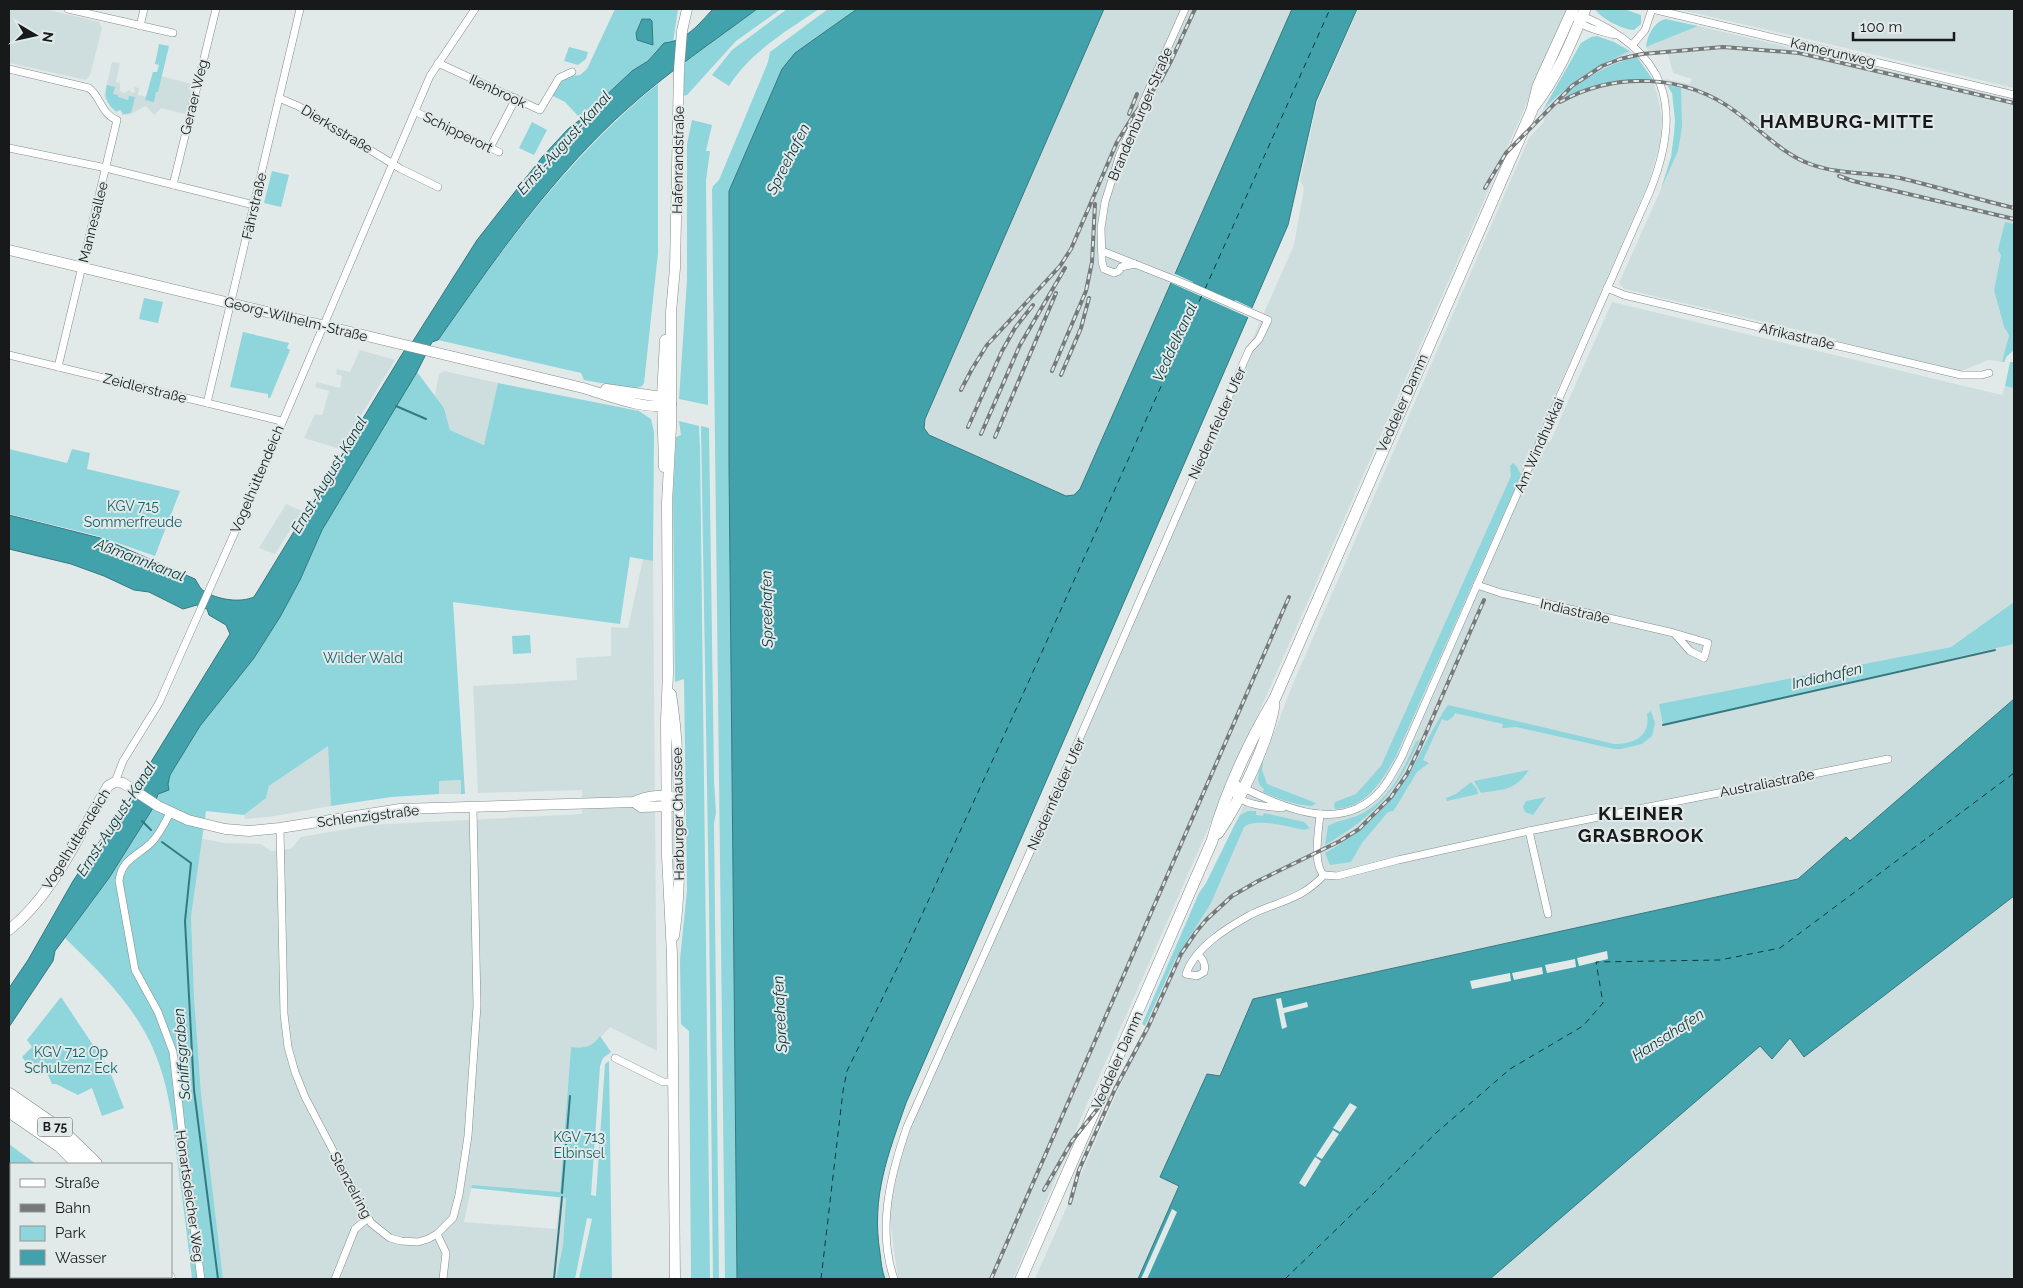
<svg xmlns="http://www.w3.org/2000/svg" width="2023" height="1288" viewBox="0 0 2023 1288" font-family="Raleway,sans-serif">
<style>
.built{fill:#cededf}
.green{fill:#8ed5dc;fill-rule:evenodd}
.water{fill:#42a2ab;stroke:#357980}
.pier{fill:#e2e9e9}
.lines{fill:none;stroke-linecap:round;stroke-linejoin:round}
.stream{stroke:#357980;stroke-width:2}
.ferry{stroke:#0a383d;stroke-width:1;stroke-dasharray:6 5;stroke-linecap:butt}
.street-casing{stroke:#858b8b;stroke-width:8}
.secondary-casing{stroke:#858b8b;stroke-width:11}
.primary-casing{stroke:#858b8b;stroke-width:12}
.highway-casing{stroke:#858b8b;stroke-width:15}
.street{stroke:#fff;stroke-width:7}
.secondary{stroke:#fff;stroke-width:10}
.primary{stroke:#fff;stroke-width:11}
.highway{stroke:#fff;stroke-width:14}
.rail-casing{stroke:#75797a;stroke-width:4}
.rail{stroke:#e2e9e9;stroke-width:2;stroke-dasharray:5.5;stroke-linecap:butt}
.labels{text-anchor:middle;stroke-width:4;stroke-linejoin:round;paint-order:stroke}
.shield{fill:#e2e9e9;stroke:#545758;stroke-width:1}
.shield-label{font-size:12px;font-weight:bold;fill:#17191a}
.street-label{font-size:14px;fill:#17191a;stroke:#e2e9e9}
.park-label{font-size:14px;fill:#136269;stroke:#e2e9e9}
.water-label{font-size:15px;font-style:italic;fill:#0a383d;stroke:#e2e9e9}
.district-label{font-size:19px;font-weight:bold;letter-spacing:1px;fill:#17191a;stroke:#e2e9e9}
</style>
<rect width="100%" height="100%" fill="#e2e9e9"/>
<g class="built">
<path d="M9 9H44L99 22 102 28 90 75 86 80 9 63Z"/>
<path d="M1104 9H1292L1080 489 1074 495 1066 496 929 435 924 428 925 419Z"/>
<path d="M1358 9H1568L1088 1102 1013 1279H898L890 1219 893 1183 903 1131 1294 245 1304 188 1300 181 1317 103Z"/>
<path d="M1677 9H2014V88L1850 49Z"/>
<path d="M1698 26 2014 100V224L2005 222 2001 255 1994 290 2004 327 2009 335 2002 362 1989 360 1961 371 1836 341V339L1624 289 1619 283 1678 151 1675 87 1667 85 1665 79 1690 84 1692 79 1673 73 1668 54 1651 55 1646 47Z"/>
<path d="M1630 51 1637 57 1617 63 1592 74 1562 97 1599 85 1630 80H1653L1658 98 1662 119 1661 134 1659 147 1647 187 1537 437 1550 442 1612 302 2002 395 2005 386 2014 388V602L1951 647 1659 704 1663 724 2014 644V699L1850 841 1846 837 1798 879 1253 999 1220 1076 1207 1074 1160 1177 1179 1186 1138 1279H1035L1264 759 1292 686 1529 138 1544 122 1545 115 1541 112 1578 78 1602 64Z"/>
<path d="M112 62 120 63 116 82 120 83V91L124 93 129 90 132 93 135 92 134 87 139 88 138 95 147 97 153 74 196 85 189 115 161 108 154 115 146 106 128 115H122L120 110 117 113 113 110 104 96Z"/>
<path d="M360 350 395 360 340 449 304 438 315 414 322 415 329 391 315 387 317 382 340 388 342 376 336 374 337 369 350 372Z"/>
<path d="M444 371 498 383 485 445 450 430 444 408 435 395 439 374Z"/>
<path d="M286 504 302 511 275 554 259 548Z"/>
<path d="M643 559 653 561 657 1051 610 1027 594 1044 586 1048 571 1047 560 1192 472 1185 464 1222 556 1229 560 1197 566 1198 563 1245 556 1279H223L201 1093 194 997 191 916 199 838 224 843 261 844 271 851 291 849 301 837 370 825 582 814V790L478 793 473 686 577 680 576 658 611 656V627L628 628Z"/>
<path d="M328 746 331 806 269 817 245 819 244 815 266 798 269 786Z"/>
<path d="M461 780V794H439L438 781Z"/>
<path d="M2014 896V1279H1490L1760 1045 1790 1038 1805 1057Z"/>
</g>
<g class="green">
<path d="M615 9H678L673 42 656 51 648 61 632 71 581 119 565 102 547 93 556 78 580 75 587 69ZM648 18 652 24V39L636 38 642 19Z"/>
<path d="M757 9H781L736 41 687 95 683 96 685 62Z"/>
<path d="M787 9H819C787 31 750 52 729 86L712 75 732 50Z"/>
<path d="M828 9H857L795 53 730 363 729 463 737 1279H725L712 190 713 186 719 180 768 62 770 52Z"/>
<path d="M1595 9H1624L1641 15V24L1634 30C1623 30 1600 18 1595 9Z"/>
<path d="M1666 19 1698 26 1646 47C1647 35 1655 21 1666 19Z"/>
<path d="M1597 36 1614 42 1630 51C1591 69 1573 80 1543 110L1581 43 1591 37Z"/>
<path d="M159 44 169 46 158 92H156L154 102 145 100 153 72H157L159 65 155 64Z"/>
<path d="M569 47 588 52 586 59 578 65 564 61Z"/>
<path d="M1637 57 1653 80C1620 79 1591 86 1561 98 1584 78 1607 64 1637 57Z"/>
<path d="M658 84V253L644 383 642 386 635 389 584 380 581 373 438 340C503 248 569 156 658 84Z"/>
<path d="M107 85 115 87 113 94 118 95V97L128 100 129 96 135 97 131 113 123 114 121 110 116 111C106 104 104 96 107 85Z"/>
<path d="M1667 85 1681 88 1682 127 1678 151 1661 189 1671 157 1674 134 1675 120 1672 93Z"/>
<path d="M692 120 712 125 706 151H710L706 180 708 405 679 399 687 280V144Z"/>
<path d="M532 122 547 130 534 155 519 148Z"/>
<path d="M272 171 289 175 281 207 264 203Z"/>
<path d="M2005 222 2014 224V350L2007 356 2004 362H2002L2009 335 2004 327 1994 290 2001 255 1998 250Z"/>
<path d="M144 298 163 302 158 323 139 319Z"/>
<path d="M243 332 289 343 287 348 290 350 270 398H268V394L230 387Z"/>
<path d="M2010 362H2014V388L2005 386Z"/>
<path d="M417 372 444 408 450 430 484 445 498 383 639 411 651 419 654 432 653 561 630 557 620 624 453 602 465 794H461V780L439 781V794L391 797 331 806 328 746 269 786 266 798 244 815 206 811 191 916 194 997 201 1093 223 1279H192C188 1241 183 1204 178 1166 173 1123 169 1080 149 1040 129 1000 97 969 65 938L109 878 153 808 158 794C166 790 168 783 170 775L200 726 254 658 280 617 300 580 322 530Z"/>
<path d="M679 421 699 426 700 448 710 1279H691L689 1031 681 1024 680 960 687 890 684 679 675 682 673 497 676 437 681 435Z"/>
<path d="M701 426 709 428 714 781 716 813 714 823 719 1279H713L709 904Z"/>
<path d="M9 449 67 463 72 449 90 453 87 469 180 491 155 556 98 536 9 514Z"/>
<path d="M1513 463 1517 467 1521 475 1395 758C1380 783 1367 807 1335 809L1334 805 1335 802 1356 794 1381 766 1511 476 1510 466Z"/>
<path d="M2014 602V644L1663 725 1659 704 1951 647Z"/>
<path d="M530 635 531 653 513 654 512 636Z"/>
<path d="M1448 705 1614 744C1634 744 1651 736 1647 714L1651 711 1655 723 1652 736 1642 744 1621 749H1614L1516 727 1502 728 1503 724 1455 713 1453 717 1447 721 1442 719 1423 760 1429 763 1417 772 1396 807 1393 811 1388 812 1362 843 1351 862 1330 865 1325 853C1359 834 1387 809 1408 775 1422 752 1432 728 1448 705Z"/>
<path d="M1420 739C1397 791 1375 816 1325 845L1328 826C1338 820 1351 819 1361 814 1391 799 1403 770 1416 742Z"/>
<path d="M1263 761 1262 770 1267 784 1316 803 1312 806C1295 805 1279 799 1263 792L1264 789C1254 782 1259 771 1263 761Z"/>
<path d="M1529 770C1514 791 1505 789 1481 793L1474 781Z"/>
<path d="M1471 782 1477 789 1478 794 1447 801 1446 798 1456 794Z"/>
<path d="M1546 797 1533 815 1525 812 1523 807 1526 801Z"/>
<path d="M1248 811H1256V815L1263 816 1264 813 1304 822 1310 828 1304 830C1289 827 1255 817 1244 827L1211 903 1175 960 1145 1026 1142 1024 1199 893 1206 883 1235 824 1240 815Z"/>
<path d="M61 997 109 1069 124 1108 102 1116 92 1088 78 1095 56 1084H52L42 1062 31 1068 22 1057 32 1047 27 1040Z"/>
<path d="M600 1036 611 1052 603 1058 600 1066 591 1195 596 1196 605 1064 609 1061 612 1279H579L592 1219 587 1218 575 1279H556L563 1245 566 1198 471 1188 472 1185 560 1192 571 1047C585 1048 591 1048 600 1036Z"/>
<path d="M9 1144 36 1164H11V1277H127L128 1279H9Z"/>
</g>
<g class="water">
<path d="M713 9H757C714 41 668 72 628 108 553 175 495 259 438 340L432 342 417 372 322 530 300 580 280 617 254 658 200 726 170 775 168 784 169 790 158 794 153 808 109 878 55 951 53 961 9 1027V988L28 960 73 881 130 796 230 634 226 625 209 615 207 609 197 605 183 609 149 592 134 590 104 576 71 564 9 549V515L104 539 195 579C198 583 200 589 204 591 218 600 240 603 254 597L404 351 413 341 477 240 543 156 568 129 581 119 632 71 648 61 664 43C686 41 699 24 713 9Z"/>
<path d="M857 9H1104L925 419 924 428 929 435 1066 496 1074 495 1080 489 1292 9H1357L1316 101 1288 225 906 1103C888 1155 871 1196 880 1253 881 1262 882 1271 885 1279H737L729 463V191L782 69 795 53Z"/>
<path d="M642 19H650L652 21 653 45 637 40 636 33Z"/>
<path d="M2014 699V896L1804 1057 1790 1038 1772 1059 1760 1046 1490 1279H1138L1179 1186 1160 1177 1207 1074 1220 1076 1253 999 1798 879 1846 837 1850 841Z"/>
</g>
<g class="pier">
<path d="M1173 273 1193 282 1192 285 1234 303 1235 300 1254 309 1250 318 1169 282Z"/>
<path d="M1607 951 1608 959 1579 966 1577 958Z"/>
<path d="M1575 959 1576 967 1547 973 1545 965Z"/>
<path d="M1542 967 1543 974 1514 980 1512 973Z"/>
<path d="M1510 973 1511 981 1472 989 1470 981Z"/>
<path d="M1281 998 1283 1008 1307 1002 1308 1007 1284 1013 1287 1027 1282 1029 1276 999Z"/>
<path d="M1350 1103 1357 1107 1340 1132 1333 1128Z"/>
<path d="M1333 1130 1339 1134 1322 1159 1316 1156Z"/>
<path d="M1315 1157 1321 1161 1305 1187 1299 1183Z"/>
<path d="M1172 1209 1177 1212 1147 1279H1141Z"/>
</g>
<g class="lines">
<g class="stream">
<path d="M396 406 426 419"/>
<path d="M1663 725 1995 650"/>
<path d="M142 821 151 830"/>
<path d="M162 842 191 863 185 921 194 1090 218 1279"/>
<path d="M562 1193 570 1096"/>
<path d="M554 1279 562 1197"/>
</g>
<g class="ferry">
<path d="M1205 289 1330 9"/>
<path d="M821 1279 843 1091 847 1071 903 956 1028 683 1202 295"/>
<path d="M1285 1279 1436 1133 1510 1069 1583 1026 1603 1003 1596 962 1720 960 1780 948 2014 773"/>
</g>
<g class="street-casing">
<g id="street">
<path d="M68 9 173 33"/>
<path d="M1572 12C1580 29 1598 30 1615 35"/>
<path d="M140 26 144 9"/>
<path d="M1633 44 1645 30 1652 9 2014 95"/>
<path d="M438 63 540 110 559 78 572 72"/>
<path d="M9 69 89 88C101 97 101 114 117 120L58 367"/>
<path d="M279 98 298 106 401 169 438 187"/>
<path d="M416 112 499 152"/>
<path d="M9 148 106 168 254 205"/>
<path d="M490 148 516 98"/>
<path d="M173 185 216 9"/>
<path d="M1135 264 1121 267 1119 271 1114 273 1104 269 1102 262 1101 228 1105 202 1120 154 1185 9"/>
<path d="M1607 288 1624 295 1961 375H1982L1989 373"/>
<path d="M9 355 281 421"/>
<path d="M207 403 300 9"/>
<path d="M1477 585 1501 593 1674 633 1690 651 1704 658 1708 643 1674 633"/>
<path d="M115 782 123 761 159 703 178 660 250 498 430 76 475 9"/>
<path d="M1233 783C1279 805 1341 838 1382 789 1390 779 1396 767 1402 756L1650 191C1684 106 1667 51 1580 15"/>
<path d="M1233 783C1234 787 1234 791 1236 795 1242 805 1271 807 1282 808"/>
<path d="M170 813C165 823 159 835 151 843 137 856 121 860 119 881L135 970 158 1012 173 1052 187 1179 201 1279"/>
<path d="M1320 814C1319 829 1312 865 1324 875"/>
<path d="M280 828 284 1014 288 1047 295 1072 305 1097 371 1223 390 1238 401 1241 418 1242 428 1239 437 1234 453 1218 459 1195 468 1136 477 1006 473 807"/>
<path d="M1529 831 1548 914"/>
<path d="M1324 875 1337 876 1398 860 1529 831 1888 759"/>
<path d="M1198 954C1203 960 1206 964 1204 972L1197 976 1186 974C1195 947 1227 928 1250 915 1279 901 1301 900 1324 875"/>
<path d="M615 1058 663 1082H673"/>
<path d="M437 1234 446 1253 443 1279"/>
<path d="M335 1279 355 1229 368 1218"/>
<path d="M894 1279C877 1229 890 1176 907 1127L1030 852 1249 350 1259 339 1268 320 1188 285 1102 251"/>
</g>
</g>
<g class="secondary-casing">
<g id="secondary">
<path d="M9 250 583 388C607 395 648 412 671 404"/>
<path d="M606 389 662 397 667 400"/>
<path d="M664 467 662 397 665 340"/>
<path d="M671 694C678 736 679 778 679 821 680 860 680 898 674 936"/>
<path d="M634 802 641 807 673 806"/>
<path d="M9 930C55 893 78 835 108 786L115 782 123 783 158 806 188 820 225 829 249 831 280 828 400 809 634 802C645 796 668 792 679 801"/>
<path d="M675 1279 672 955 667 856 666 720 668 673 667 503 671 427V312L675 268 679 69 682 31 687 9"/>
</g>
</g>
<g class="primary-casing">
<g id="primary">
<path d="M1534 106C1557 77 1571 43 1585 9"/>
<path d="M1218 833C1240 801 1268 743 1274 705"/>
<path d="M1021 1279 1212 841C1226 791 1249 742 1275 698L1532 110 1538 86 1573 9"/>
</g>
</g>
<g class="highway-casing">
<g id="highway">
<path d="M9 1095 61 1131 95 1164"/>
<path d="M9 1110 60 1145 79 1164"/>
<path d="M152 1277 153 1279"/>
<path d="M167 1277 168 1279"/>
</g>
</g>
<use href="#street" class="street"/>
<use href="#secondary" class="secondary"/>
<use href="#primary" class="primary"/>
<use href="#highway" class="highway"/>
<g class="rail-casing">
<g id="rail">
<path d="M1560 102C1615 71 1686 74 1736 112 1761 130 1781 153 1810 164 1839 175 1870 172 1900 178 1938 187 1976 199 2014 208"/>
<path d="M1129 114 1137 94"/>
<path d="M1839 176 1853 181 2014 219"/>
<path d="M1485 188 1506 153 1572 86 1602 66 1620 59 1642 54 1723 47 1799 53 2014 103"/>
<path d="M1052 371 1086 291 1092 262 1095 204"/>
<path d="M1061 375 1081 328 1089 298"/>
<path d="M961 390 972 369 987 345 1060 266 1071 249 1117 142 1133 116 1161 80 1171 61 1195 9"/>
<path d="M968 427 1002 351 1015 328 1033 305"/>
<path d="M981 434 1020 345 1065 268"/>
<path d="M995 437 1056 293"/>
<path d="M1044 1190 1072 1141 1106 1098"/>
<path d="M1070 1203 1079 1170 1115 1089 1148 1027 1181 954 1196 932 1206 920 1232 896 1258 881 1340 841 1359 829 1391 797 1407 774 1419 749 1484 600"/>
<path d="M991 1279 1289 597"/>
</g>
</g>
<use href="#rail" class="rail"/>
</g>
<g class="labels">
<rect class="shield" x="37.5" y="1117.5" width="35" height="19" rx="4"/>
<g class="shield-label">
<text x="55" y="1131">B 75</text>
</g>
<g class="street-label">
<text transform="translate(1833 52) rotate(13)" y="5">Kamerunweg</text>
<text transform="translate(498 91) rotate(25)" y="5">Ilenbrook</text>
<text transform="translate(194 97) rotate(-76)" y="5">Geraer Weg</text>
<text transform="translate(1140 114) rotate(-67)" y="5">Brandenburger Straße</text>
<text transform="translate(337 129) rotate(31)" y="5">Dierksstraße</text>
<text transform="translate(458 132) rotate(26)" y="5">Schipperort</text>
<text transform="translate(678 160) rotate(-89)" y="5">Hafenrandstraße</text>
<text transform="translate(254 206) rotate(-77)" y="5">Fährstraße</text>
<text transform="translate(93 222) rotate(-76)" y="5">Mannesallee</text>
<text transform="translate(296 319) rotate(14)" y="5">Georg-Wilhelm-Straße</text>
<text transform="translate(1797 336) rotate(13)" y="5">Afrikastraße</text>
<text transform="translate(145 388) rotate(14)" y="5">Zeidlerstraße</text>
<text transform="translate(1402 403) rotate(-66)" y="5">Veddeler Damm</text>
<text transform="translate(1217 423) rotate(-66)" y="5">Niedernfelder Ufer</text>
<text transform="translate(1539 445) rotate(-66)" y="5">Am Windhukkai</text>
<text transform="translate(257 479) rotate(-67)" y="5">Vogelhüttendeich</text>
<text transform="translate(1575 611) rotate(13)" y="5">Indiastraße</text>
<text transform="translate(1767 783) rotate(-11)" y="5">Australiastraße</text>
<text transform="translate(1056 794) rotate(-66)" y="5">Niedernfelder Ufer</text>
<text transform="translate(678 814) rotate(-91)" y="5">Harburger Chaussee</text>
<text transform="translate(368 816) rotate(-7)" y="5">Schlenzigstraße</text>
<text transform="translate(76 839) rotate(-58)" y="5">Vogelhüttendeich</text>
<text transform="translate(1117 1060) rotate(-66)" y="5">Veddeler Damm</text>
<text transform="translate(351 1185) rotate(62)" y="5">Stenzelring</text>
<text transform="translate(190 1196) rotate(82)" y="5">Honartsdeicher Weg</text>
</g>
<g class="park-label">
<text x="133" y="511">KGV 715<tspan x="133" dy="16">Sommerfreude</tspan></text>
<text x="363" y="663">Wilder Wald</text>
<text x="71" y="1057">KGV 712 Op<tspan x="71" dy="16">Schulzenz Eck</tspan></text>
<text x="579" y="1142">KGV 713<tspan x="579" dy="16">Elbinsel</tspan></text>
</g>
<g class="water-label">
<text transform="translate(564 143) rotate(-48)" y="5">Ernst-August-Kanal</text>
<text transform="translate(788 159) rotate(-63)" y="5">Spreehafen</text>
<text transform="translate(1175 342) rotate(-65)" y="5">Veddelkanal</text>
<text transform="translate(329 475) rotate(-59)" y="5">Ernst-August-Kanal</text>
<text transform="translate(140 560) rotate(21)" y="5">Aßmannkanal</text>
<text transform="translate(767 609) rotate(-91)" y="5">Spreehafen</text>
<text transform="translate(1827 676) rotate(-13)" y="5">Indiahafen</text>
<text transform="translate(116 819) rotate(-57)" y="5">Ernst-August-Kanal</text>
<text transform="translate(780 1014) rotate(-93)" y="5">Spreehafen</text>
<text transform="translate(1668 1035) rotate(-33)" y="5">Hansahafen</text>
<text transform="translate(182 1054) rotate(-94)" y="5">Schiffsgraben</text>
</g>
<g class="district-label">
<text x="1847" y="128">HAMBURG-MITTE</text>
<text x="1641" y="820">KLEINER<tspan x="1641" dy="22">GRASBROOK</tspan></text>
</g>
</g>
<rect width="2023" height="1288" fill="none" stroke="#17191a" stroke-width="20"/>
<rect x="10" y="1163" width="162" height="115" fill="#e2e9e9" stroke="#919696"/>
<rect x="20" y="1179" width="25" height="8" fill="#ffffff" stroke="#919696"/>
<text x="55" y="1188" font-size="15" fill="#17191a">Straße</text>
<rect x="20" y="1204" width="25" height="8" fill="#75797a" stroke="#919696"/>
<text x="55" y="1213" font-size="15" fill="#17191a">Bahn</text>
<rect x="20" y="1226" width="25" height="15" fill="#8ed5dc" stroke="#919696"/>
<text x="55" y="1238" font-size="15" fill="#17191a">Park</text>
<rect x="20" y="1250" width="25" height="15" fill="#42a2ab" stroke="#919696"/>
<text x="55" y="1263" font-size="15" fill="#17191a">Wasser</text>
<g transform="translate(35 35) rotate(99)" stroke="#e2e9e9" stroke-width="4" paint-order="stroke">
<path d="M0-4L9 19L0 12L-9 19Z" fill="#17191a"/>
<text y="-8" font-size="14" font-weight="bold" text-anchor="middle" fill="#17191a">N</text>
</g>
<path d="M1853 32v8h101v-8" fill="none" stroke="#17191a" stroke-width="2.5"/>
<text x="1860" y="32" font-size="15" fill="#17191a" stroke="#e2e9e9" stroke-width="4" paint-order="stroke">100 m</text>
</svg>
